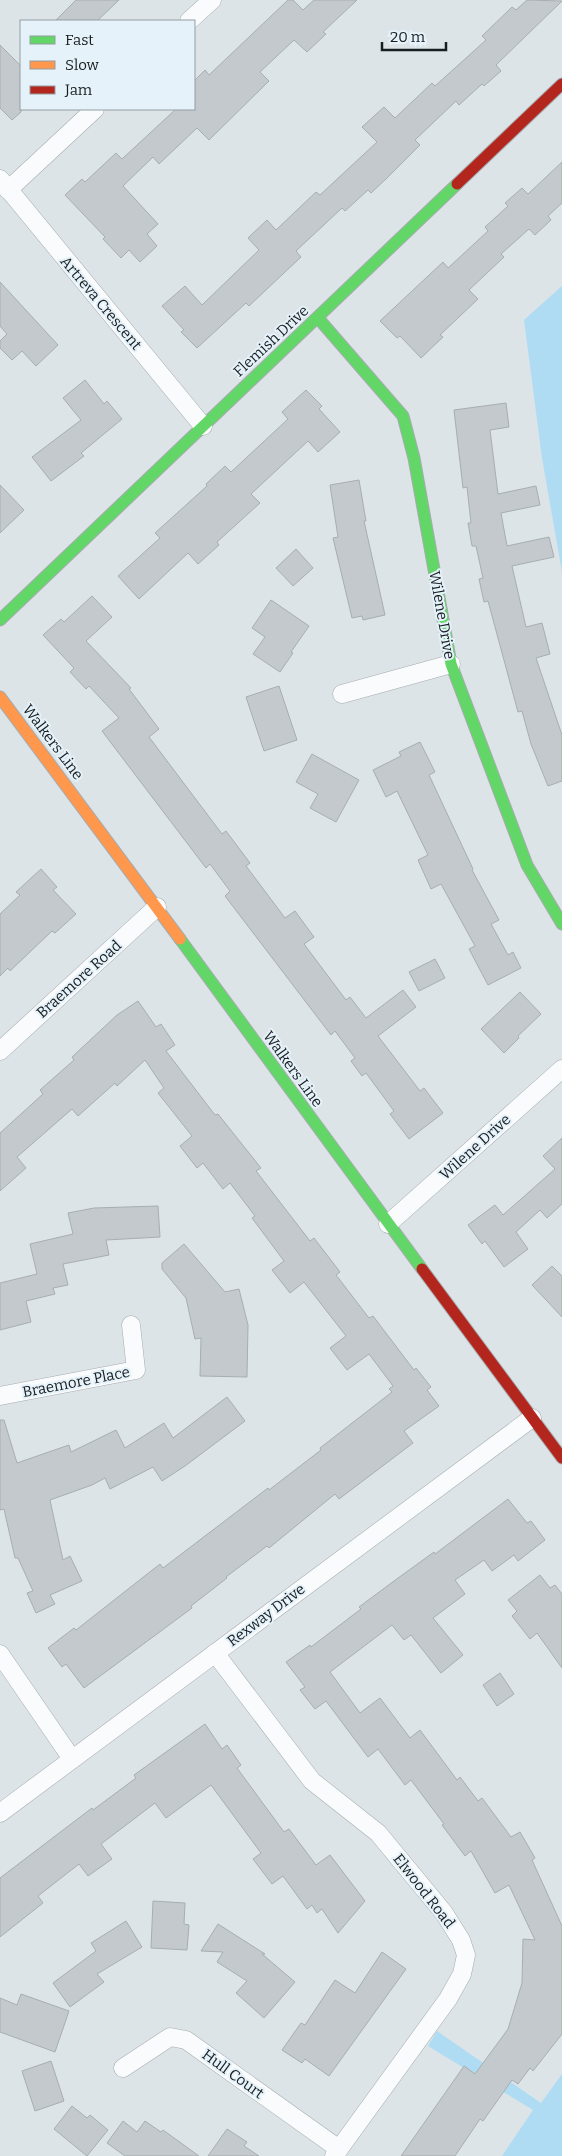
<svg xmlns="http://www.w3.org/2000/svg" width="562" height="2156" viewBox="0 0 562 2156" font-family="Bitter,serif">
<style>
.green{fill:#afdcf3}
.building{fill:#c3c9cc;stroke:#a8aeb0}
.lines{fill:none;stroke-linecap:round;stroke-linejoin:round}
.street-casing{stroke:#a6acaf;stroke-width:19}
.fast-casing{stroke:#a6acaf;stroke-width:13}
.slow-casing{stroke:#a6acaf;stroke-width:13}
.jam-casing{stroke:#a6acaf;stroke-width:13}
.street{stroke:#fafbfc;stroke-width:18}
.fast{stroke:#63d668;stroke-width:11}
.slow{stroke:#ff974d;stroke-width:11}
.jam{stroke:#b3261e;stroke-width:11}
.labels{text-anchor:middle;stroke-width:4;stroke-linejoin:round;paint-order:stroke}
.street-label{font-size:15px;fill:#181d20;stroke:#e5f2f9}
</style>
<rect width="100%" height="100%" fill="#dce4e8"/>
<g class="green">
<path d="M562 286V572L542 458 524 320Z"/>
<path d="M437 2031 541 2103 562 2074V2156H502L533 2110 428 2046Z"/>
</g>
<g class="building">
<path d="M76 0H119L97 21H55Z"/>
<path d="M288 0H293L303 10 314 0H357L323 32 326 34 307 52 294 40 260 72 269 81 209 140 197 128 159 164 153 157 123 186 158 224 147 234 157 246 140 262 129 250 121 258 103 239 105 237 65 195 82 179 85 182 116 153 122 159 176 109H194V81L205 70 209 75Z"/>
<path d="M527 0 562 1 496 65 501 71 484 86 482 84 459 105 456 101 415 140 420 145 387 178 371 193 368 190 345 211 342 208 296 251 301 257 249 306 246 303 197 348 181 332 184 330 162 306 185 286 202 305 259 250 248 238 267 220 276 230 316 192 320 195 377 142 362 127 384 107 395 118 432 83 435 86 486 40 482 36 512 7 516 10Z"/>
<path d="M0 45 21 66V112L12 120 0 108Z"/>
<path d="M562 162V203L548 216 551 220 535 235 529 229 501 254 504 257 469 290 478 299 440 335 443 337 421 358 400 336 397 338 380 321 443 262 448 268 488 231 485 227 508 206 505 203 522 188 528 194Z"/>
<path d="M0 282 58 345 36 366 22 351 12 360 0 348V341L7 334 0 326Z"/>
<path d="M85 380 104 404 107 401 122 419 81 453 84 456 51 481 32 457 81 420 63 398Z"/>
<path d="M306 390 322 406 319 409 340 432 318 452 308 441 251 494 260 503 217 542 219 545 198 564 188 553 139 599 118 576 160 538 155 533 207 486 206 484 225 466 231 472 288 419 282 412Z"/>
<path d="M506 403 509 427 490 430 498 494 536 486 540 505 501 513 507 546 549 537 554 557 512 566 526 627 542 623 550 654 536 658 562 735V781L548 786 531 744 522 711 518 712 488 601 484 602 479 579 483 578 476 546H472L468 523H471L467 487 463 488 454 410Z"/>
<path d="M359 480 366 521H364L385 615 363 620 362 616 352 618 333 538 338 537 330 485Z"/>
<path d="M0 485 24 510 0 533Z"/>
<path d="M296 549 313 568 293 586 276 568Z"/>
<path d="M92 596 112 617 86 641 131 688 129 689 159 729 149 737 222 834 226 831 250 863 246 866 285 918 295 911 314 937 304 944 346 1000 350 997 366 1018 403 990 416 1007 378 1036 420 1091 424 1088 443 1113 409 1139 390 1114 394 1111 366 1073 362 1076 351 1061 355 1058 335 1031 331 1035 225 896 230 891 210 864 206 868 102 731 119 718 89 686 86 689 70 672 74 668 43 635 61 619 64 622Z"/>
<path d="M271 600 309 626 291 652 293 653 280 672 253 654 265 637 252 628Z"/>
<path d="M279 686 297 740 264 751 246 697Z"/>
<path d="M420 742 435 772 429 775 473 869 472 870 499 920 491 924 508 955 513 952 521 968 488 985 469 949 475 946 441 884 431 889 418 860 428 855 397 791 386 797 373 770 401 756 399 752Z"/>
<path d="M312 754 359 780 336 822 310 808 318 794 296 782Z"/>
<path d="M41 869 57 887 53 890 76 914 55 933 52 931 10 971 8 968 0 976V914L20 895 16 892Z"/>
<path d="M435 959 445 978 419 991 409 972Z"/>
<path d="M520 992 541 1014 518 1036 519 1038 504 1053 481 1029Z"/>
<path d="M138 1001 156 1027 161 1024 175 1045 166 1051 215 1115 218 1114 261 1168 256 1171 310 1241 314 1238 340 1272 336 1275 369 1318 373 1316 414 1370 416 1368 431 1387 427 1390 439 1406 404 1431 413 1443 339 1499 335 1494 269 1548 267 1546 226 1577 227 1578 191 1606 192 1608 84 1688 66 1664 62 1667 48 1648 74 1628 76 1630 160 1564 163 1568 268 1488 269 1490 321 1450 320 1448 392 1392 389 1389 393 1386 369 1354 347 1370 330 1348 346 1336 304 1282 290 1293 272 1270 284 1261 252 1218 255 1216 230 1183 223 1189 203 1163 197 1168 180 1146 192 1136 158 1093 164 1088 145 1060 117 1086 115 1083 78 1116 72 1109 17 1157 26 1168 0 1191V1133L43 1094 40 1090 74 1060 72 1057 117 1015Z"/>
<path d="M562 1138V1204L547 1218 540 1210 516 1232 528 1249 504 1267 485 1241 482 1244 468 1225 495 1205 503 1215 555 1169 543 1156Z"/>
<path d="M158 1206 160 1237 106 1240 109 1255 63 1264 68 1285 53 1288 55 1294 26 1301 31 1322 0 1330V1283L37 1274 30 1244 73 1234 68 1213 94 1208Z"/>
<path d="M184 1244 225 1292 239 1289 248 1325 247 1377 200 1376 201 1338 195 1339 186 1298 162 1269V1263Z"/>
<path d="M552 1266 562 1276V1317L532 1285Z"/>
<path d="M227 1397 245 1421 185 1466 162 1481 153 1467 110 1489 105 1478 92 1485 50 1500 63 1560 70 1556 82 1581 50 1595 55 1604 36 1613 27 1593 33 1591 18 1558H15L4 1509 0 1510V1420H4L17 1463 69 1445 71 1452 116 1430 125 1448 164 1423 173 1438Z"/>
<path d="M508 1499 527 1523 531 1521 545 1540 518 1561 514 1555 492 1571 484 1560 455 1580 465 1594 433 1618 463 1655 441 1673 411 1635 404 1640 392 1625 330 1672 360 1713 380 1698 410 1738 420 1730 457 1780 460 1777 478 1801 482 1798 511 1837 520 1832 535 1858 532 1860 562 1926V2034L533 2071 530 2068 518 2084 512 2080 483 2121 480 2119 455 2156H401L464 2066 475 2074 508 2029 522 1983 523 1939 535 1940 509 1885 495 1893 471 1851 465 1856 442 1825 444 1824 411 1780 405 1785 378 1749 368 1757 326 1701 315 1709 300 1690 305 1687 286 1662 310 1645 311 1647 361 1609 359 1607 394 1581 434 1552 435 1554Z"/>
<path d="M540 1575 550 1588 555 1585 562 1594V1668L537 1633 530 1639 512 1616 517 1611 508 1600Z"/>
<path d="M500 1673 514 1694 497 1706 483 1685Z"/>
<path d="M205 1724 222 1749 227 1745 241 1765 237 1768 284 1832 289 1829 316 1865 330 1855 365 1901 338 1933 322 1909 317 1913 312 1905 307 1909 283 1876 272 1884 253 1859 261 1853 211 1785 166 1818 155 1803 101 1844 112 1859 88 1876 79 1864 38 1896 43 1903 0 1937V1878L92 1808 93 1810 136 1778 134 1775Z"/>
<path d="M153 1901 185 1903 184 1924 189 1925 187 1950 151 1948Z"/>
<path d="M126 1921 142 1947 97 1974 104 1982 70 2007 53 1983 96 1951 91 1943Z"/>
<path d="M218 1924 265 1954H262L295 1982 264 2018 236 1993 247 1981 217 1962 223 1952 201 1951Z"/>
<path d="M382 1952 406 1969 329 2076 305 2059 302 2063 282 2050 301 2023 305 2025 335 1980 355 1993Z"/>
<path d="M21 1994 69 2011 55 2052 0 2032V1998L17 2005Z"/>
<path d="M51 2061 64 2101 35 2111 22 2071Z"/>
<path d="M72 2106 87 2118 90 2115 108 2130 87 2156 54 2129Z"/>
<path d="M123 2121 137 2132 145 2121 161 2132 163 2130 199 2156H125L107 2143Z"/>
<path d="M227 2129 247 2142 244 2146 259 2156H208Z"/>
</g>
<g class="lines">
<g class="street-casing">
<g id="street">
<path d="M189 21 212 0"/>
<path d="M0 179 203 426"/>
<path d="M8 190 95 109"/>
<path d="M342 694 451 664"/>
<path d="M0 1051 157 907"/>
<path d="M388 1224 562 1069"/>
<path d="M0 1396 136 1370 131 1325"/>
<path d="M215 1653 312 1781 378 1833 444 1913 461 1940 466 1955 462 1974 448 1999 334 2156"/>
<path d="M0 1654 72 1759"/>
<path d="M0 1813 532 1418"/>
<path d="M123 2068 170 2037 186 2040 339 2149"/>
</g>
</g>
<g class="fast-casing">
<g id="fast">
<path d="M318 318 403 416 414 458 451 664 527 865 562 924"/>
<path d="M0 620 457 184"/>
<path d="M180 939 422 1269"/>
</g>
</g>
<g class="slow-casing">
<path id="slow" d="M0 697 180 939"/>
</g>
<g class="jam-casing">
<g id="jam">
<path d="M457 184 562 84"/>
<path d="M422 1269 562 1458"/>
</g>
</g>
<use href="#street" class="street"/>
<use href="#fast" class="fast"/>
<use href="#slow" class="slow"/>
<use href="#jam" class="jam"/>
</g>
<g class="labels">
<g class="street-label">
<text transform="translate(101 303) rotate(50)" y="5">Artreva Crescent</text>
<text transform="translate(271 341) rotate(-43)" y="5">Flemish Drive</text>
<text transform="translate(442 615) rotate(80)" y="5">Wilene Drive</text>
<text transform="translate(53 742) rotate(53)" y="5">Walkers Line</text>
<text transform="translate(79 979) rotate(-42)" y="5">Braemore Road</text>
<text transform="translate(293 1069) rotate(54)" y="5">Walkers Line</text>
<text transform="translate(475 1147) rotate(-42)" y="5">Wilene Drive</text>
<text transform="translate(76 1382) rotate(-11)" y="5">Braemore Place</text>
<text transform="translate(266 1615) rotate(-37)" y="5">Rexway Drive</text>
<text transform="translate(424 1891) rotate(52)" y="5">Elwood Road</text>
<text transform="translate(233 2074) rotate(36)" y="5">Hull Court</text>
</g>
</g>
<rect x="20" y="20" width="175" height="90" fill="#e5f2f9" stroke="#939da2"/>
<rect x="30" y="36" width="25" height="8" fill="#63d668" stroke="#939da2"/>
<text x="65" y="45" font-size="15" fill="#181d20">Fast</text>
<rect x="30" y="61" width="25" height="8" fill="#ff974d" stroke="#939da2"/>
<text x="65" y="70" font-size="15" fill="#181d20">Slow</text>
<rect x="30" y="86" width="25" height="8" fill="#b3261e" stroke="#939da2"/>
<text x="65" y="95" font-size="15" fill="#181d20">Jam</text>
<path d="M382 42v8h64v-8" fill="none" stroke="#181d20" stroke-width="2.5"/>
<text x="390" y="42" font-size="15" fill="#181d20" stroke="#e5f2f9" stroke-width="4" paint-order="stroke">20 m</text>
</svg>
